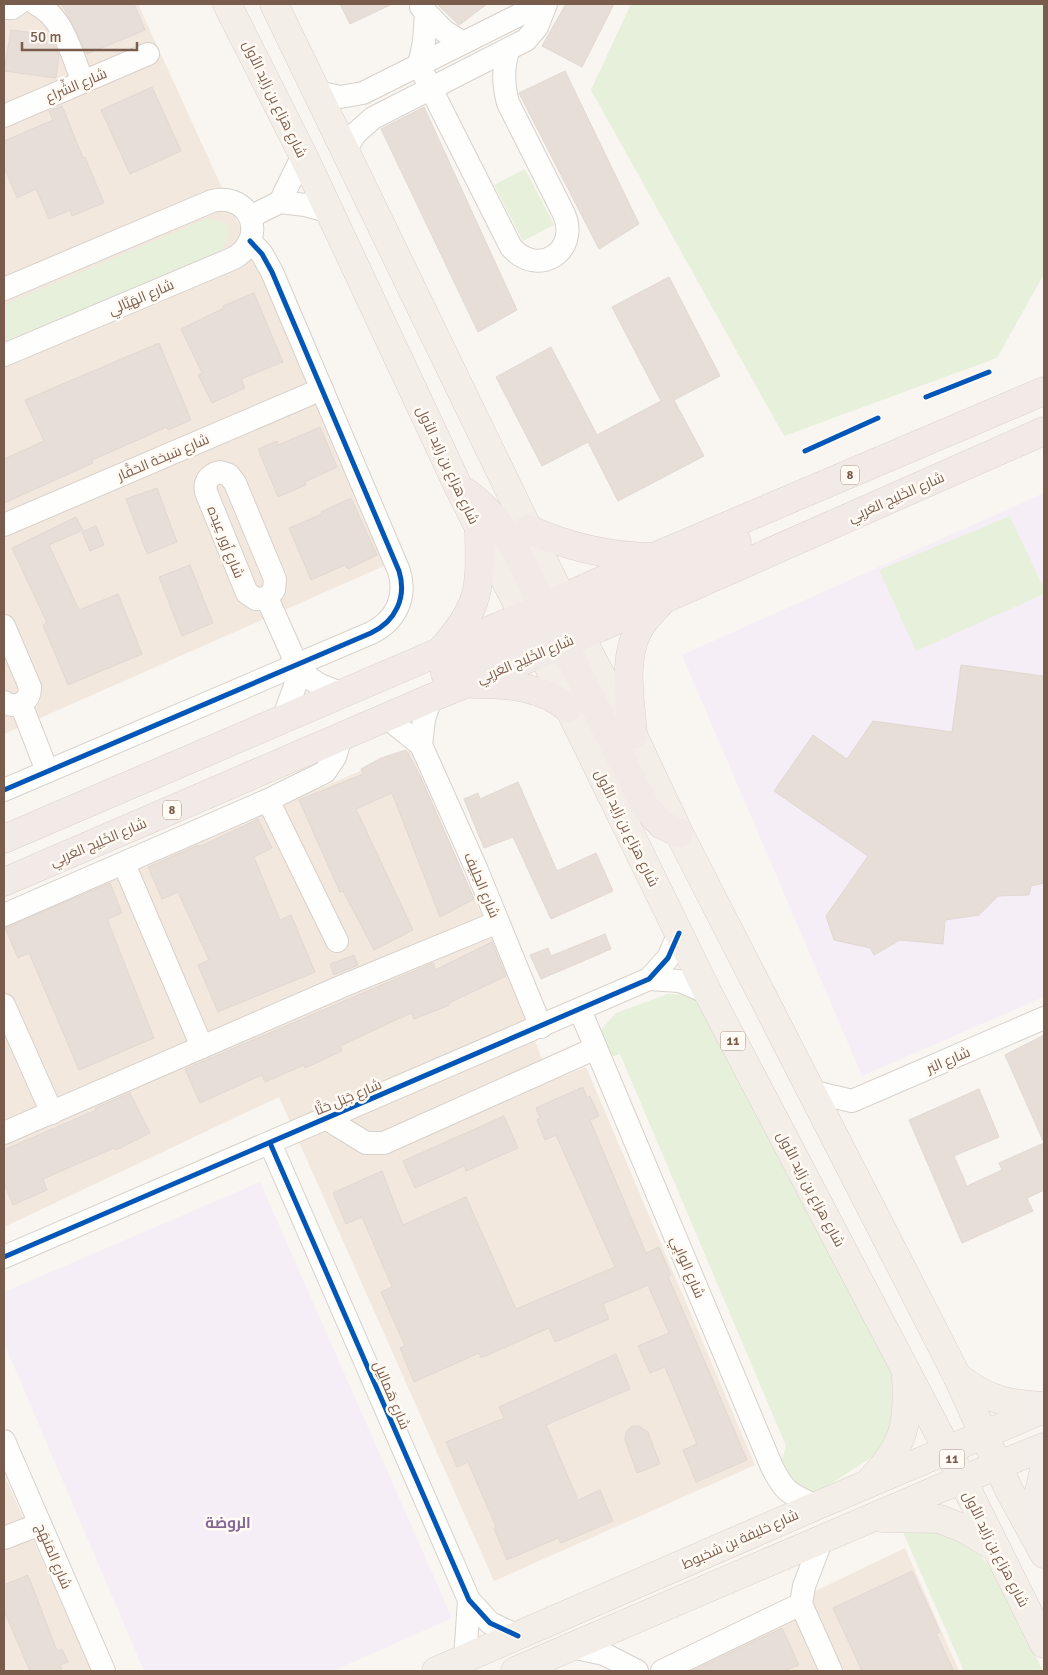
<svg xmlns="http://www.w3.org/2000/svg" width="1048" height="1675" viewBox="0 0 1048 1675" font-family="Signika,Cairo,sans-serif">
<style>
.residential{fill:#f2e8de}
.education{fill:#f6eef6}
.green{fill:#e7f0db}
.building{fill:#e6ded7;stroke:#e2d8d2}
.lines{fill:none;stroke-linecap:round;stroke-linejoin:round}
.minor-casing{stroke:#d7d1cb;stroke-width:24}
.major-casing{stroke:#dad1cc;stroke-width:29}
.highway-casing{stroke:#dad1cc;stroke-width:29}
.minor{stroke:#fefefd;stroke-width:22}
.major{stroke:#f3eee8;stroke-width:28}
.highway{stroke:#f2eae7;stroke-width:28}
.cycleway-casing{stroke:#fffaf3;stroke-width:8}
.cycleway{stroke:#0057b8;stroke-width:5}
.labels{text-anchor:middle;stroke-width:5;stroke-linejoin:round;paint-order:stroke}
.shield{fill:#fffaf3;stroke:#a28b7f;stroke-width:1}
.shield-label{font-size:12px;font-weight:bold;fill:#7a5c4d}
.street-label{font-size:14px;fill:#7a5c4d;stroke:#fffaf3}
.neighbourhood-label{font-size:15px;font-weight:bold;fill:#846695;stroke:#fffaf3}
</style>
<rect width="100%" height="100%" fill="#f9f5f0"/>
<g class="residential">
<path d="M4 4H138L393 562 4 734Z"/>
<path d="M410 750 508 975 551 1081 586 1067 755 1465 494 1581 279 1097 4 1227V923Z"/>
<path d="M4 1475 92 1671H4Z"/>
<path d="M905 1548 959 1671H649Z"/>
</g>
<g class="education">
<path d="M1044 493V997L862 1076 682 655Z"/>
<path d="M260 1182 452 1618 333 1671H144L4 1343V1292Z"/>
</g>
<g class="green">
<path d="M631 4H1044V274L997 358 784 436 591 90Z"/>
<path d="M525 169 554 225 523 241 494 185Z"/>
<path d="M209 218 226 224C231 235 228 240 222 250L4 342V305Z"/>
<path d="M1010 516 1044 589V594L916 651 879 570Z"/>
<path d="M668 994 693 995 710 1014 898 1380 889 1446 815 1494 802 1493 780 1465 786 1446 620 1054 606 1058 599 1032 616 1013Z"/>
<path d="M928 1525 976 1549 992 1571 1043 1671H964L902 1530Z"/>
</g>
<g class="building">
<path d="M62 4H134L145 30 87 54Z"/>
<path d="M340 4H392L350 24Z"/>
<path d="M437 4H487L459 25Z"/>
<path d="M566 4H614L582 67 542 46Z"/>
<path d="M11 30 50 35 59 56 56 78 4 71Z"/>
<path d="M565 71 639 224 599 249 519 93Z"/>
<path d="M152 87 181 151 130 174 101 110Z"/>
<path d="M62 106 83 158 85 157 104 203 72 216 70 210 49 219 36 189 17 198 4 167V141L53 120 49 111Z"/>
<path d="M424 107 517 310 478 332 381 129Z"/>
<path d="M669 277 720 376 674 400 704 456 618 501 588 442 542 466 496 377 551 347 597 435 661 401 612 307Z"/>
<path d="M254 293 283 362 241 379 245 388 212 403 198 375 202 373 181 329 224 308 223 306Z"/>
<path d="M159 343 191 420 168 430 167 427 92 460 93 463 4 503V459L44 441 25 400Z"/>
<path d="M320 427 337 467 305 482 306 485 278 497 258 449 277 441 278 445Z"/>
<path d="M157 488 177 542 147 554 126 499Z"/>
<path d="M351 498 377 555 348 569 345 565 311 580 289 528 322 514 321 512Z"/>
<path d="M76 517 83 530 49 545 79 610 118 594 142 654 68 685 43 625 47 623 12 548Z"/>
<path d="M96 526 104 545 90 551 82 532Z"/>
<path d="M190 565 213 623 182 636 159 577Z"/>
<path d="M961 665 1044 676V883L1031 886 1029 895 998 896 979 915 945 920 943 944 900 940 874 955 870 948 834 940 826 916 868 856 774 791 813 735 847 759 873 721 952 732Z"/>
<path d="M406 750 420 776 474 899 440 917 392 793 356 809 413 930 374 950 343 891 340 892 299 800 363 774 361 769 381 758Z"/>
<path d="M518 782 557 871 596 853 613 891 551 919 513 837 484 848 464 799 478 793 480 799Z"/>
<path d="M258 819 272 848 254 857 280 920 291 915 315 972 218 1012 198 965 209 960 178 892 162 899 148 867 198 845 199 847Z"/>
<path d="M110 883 122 913 107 919 154 1038 79 1070 29 953 18 958 5 928Z"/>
<path d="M605 934 611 949 541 979 530 955 548 948 551 956Z"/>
<path d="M492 942 506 976 449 1003 450 1005 414 1019 411 1013 340 1046 342 1051 305 1068 304 1065 265 1082 262 1075 200 1103 185 1069 433 963 435 970Z"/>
<path d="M354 955 358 965 334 975 330 964Z"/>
<path d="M1044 1035V1190L1027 1198 1033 1211 962 1243 909 1120 979 1089 999 1137 954 1156 967 1186 1002 1170 999 1163 1044 1143 1005 1055Z"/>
<path d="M583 1087 587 1098 590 1096 599 1116 590 1120 646 1253 659 1247 671 1275 668 1276 747 1460 696 1482 683 1450 697 1444 665 1367 650 1373 638 1346 669 1333 648 1285 603 1304 609 1319 555 1342 549 1328 481 1358 479 1353 414 1382 400 1348 405 1346 381 1292 392 1287 362 1217 346 1224 333 1193 382 1171 403 1225 466 1197 516 1309 615 1267 556 1135 545 1140 537 1120 540 1118 536 1108Z"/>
<path d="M130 1093 150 1133 116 1150 114 1148 43 1179 47 1190 13 1205 4 1183V1150L96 1110 95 1108Z"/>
<path d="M504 1116 518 1148 466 1171 464 1166 415 1188 403 1161Z"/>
<path d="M616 1354 630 1389 546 1425 578 1500 600 1490 613 1521 561 1543 558 1538 507 1560 494 1528 496 1527 468 1462 457 1467 446 1442 504 1418 499 1407Z"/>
<path d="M632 1426H639L648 1432 660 1464 637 1473 625 1440 626 1432Z"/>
<path d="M912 1571 940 1632 936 1634 954 1671H862L833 1608Z"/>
<path d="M28 1575 57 1651 62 1649 68 1662 60 1665 62 1671H30L4 1611V1585Z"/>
<path d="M782 1628 799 1665 784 1671H692Z"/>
</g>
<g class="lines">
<g class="minor-casing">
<g id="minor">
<path d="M36 4C64 17 72 56 83 82"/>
<path d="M421 7 444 31 463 43"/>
<path d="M4 8H12L18 4"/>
<path d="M426 13 424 42 419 65 511 247C537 278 580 252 564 214L508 103C503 84 502 67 509 49"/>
<path d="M317 92 340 97 363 93 527 11 536 8 542 11"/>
<path d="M4 116 148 54"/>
<path d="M345 150 356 133 373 118 526 40 537 27 546 4"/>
<path d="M280 202 305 205 330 212"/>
<path d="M250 217 280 202 303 155"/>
<path d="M4 289 212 201C251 192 268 238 234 258L4 355"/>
<path d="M220 472 229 475 235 483 275 579 274 590 267 598 256 599 247 593 206 492C204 482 209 474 220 472Z"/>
<path d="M4 525 322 389"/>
<path d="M267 598 300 672 320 685 343 694"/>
<path d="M4 626 30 687C30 702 17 710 4 702"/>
<path d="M21 704 47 771"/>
<path d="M386 717 421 745 476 868 541 1027"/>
<path d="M283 719 300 672"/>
<path d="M421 745 424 719 431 698"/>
<path d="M4 790 371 633C396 621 407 597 399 571L272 272 262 254 250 241"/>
<path d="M268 800 337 941"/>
<path d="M124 864 202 1047"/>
<path d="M4 915 268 800 325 772 335 757 341 737"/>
<path d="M649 979 680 981 708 993"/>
<path d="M4 1005 52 1113"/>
<path d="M580 1010 772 1467C785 1493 790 1494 816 1506"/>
<path d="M810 1091 852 1101 1044 1018"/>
<path d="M327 1119 366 1143H384L596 1048"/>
<path d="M4 1133 345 985 498 922"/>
<path d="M270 1143 469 1600 490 1623 518 1636"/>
<path d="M4 1257 649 979 668 958 679 933"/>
<path d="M4 1441 104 1671"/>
<path d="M4 1538 40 1524"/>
<path d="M822 1539 804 1586 801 1604 831 1671"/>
<path d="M571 1647 604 1654 637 1671"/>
<path d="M465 1659 469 1600"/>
<path d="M662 1671 801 1604"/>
</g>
</g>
<g class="major-casing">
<g id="major">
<path d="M227 4 303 155 459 488 542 653 708 993 948 1451 1044 1644"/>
<path d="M274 4 580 636 633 735 679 833 957 1376 1009 1490 1044 1554"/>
<path d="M957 1376C987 1400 1007 1404 1044 1406"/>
<path d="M869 1482C904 1446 909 1425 906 1377"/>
<path d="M882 1518 940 1519 967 1530 996 1548"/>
<path d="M1043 1544 1039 1492 1044 1470"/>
<path d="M436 1671 816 1506 1044 1409"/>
<path d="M515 1671 941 1488 1044 1447"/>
</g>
</g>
<g class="highway-casing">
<g id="highway">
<path d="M459 488C506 516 529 574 550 623"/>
<path d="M528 529C568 547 607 556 650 557"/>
<path d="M552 631 563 643 646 808 662 825 679 833"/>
<path d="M545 647 557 630 572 618 737 542"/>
<path d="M443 648C482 604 480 587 479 530"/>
<path d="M445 673 548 627 558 614"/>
<path d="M474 684C507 684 541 686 568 708"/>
<path d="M633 735C631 702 622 661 638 631 643 620 652 612 660 603"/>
<path d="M4 839 523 616 654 557 1044 391"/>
<path d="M4 882 431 698 542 653 1044 431"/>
</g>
</g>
<use href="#minor" class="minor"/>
<use href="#major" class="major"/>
<use href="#highway" class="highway"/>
<g class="cycleway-casing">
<g id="cycleway">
<path d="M926 397 989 372"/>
<path d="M805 451 878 418"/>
<path d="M4 790 371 633C396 621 407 597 399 571L272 272 262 254 250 241"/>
<path d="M270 1143 469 1600 490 1623 518 1636"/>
<path d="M4 1257 649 979 668 958 679 933"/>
</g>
</g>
<use href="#cycleway" class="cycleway"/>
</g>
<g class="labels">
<g class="shield">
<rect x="841" y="465.5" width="18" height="19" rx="4"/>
<rect x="163" y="800.5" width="18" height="19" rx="4"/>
<rect x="720.5" y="1031.5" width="25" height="19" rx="4"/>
<rect x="939.5" y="1449.5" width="25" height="19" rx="4"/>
</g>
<g class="shield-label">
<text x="850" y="479">8</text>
<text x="172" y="814">8</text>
<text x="733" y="1045">11</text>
<text x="952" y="1463">11</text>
</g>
<g class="street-label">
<text transform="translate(76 85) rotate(-23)" y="5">شارع الشِّراع</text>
<text transform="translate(275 99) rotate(64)" y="5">شارع هزاع بن زايد الأول</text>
<text transform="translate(141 297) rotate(-23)" y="5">شارع الهَيَّالي</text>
<text transform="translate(163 457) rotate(-23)" y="5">شارع سَبخة الحَفَّار</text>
<text transform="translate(448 465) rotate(65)" y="5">شارع هزاع بن زايد الأول</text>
<text transform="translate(896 497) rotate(-24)" y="5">شارع الخَلِيج العَربِي</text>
<text transform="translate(226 542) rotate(68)" y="5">شارع زُور عِيده</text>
<text transform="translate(525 659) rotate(-23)" y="5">شارع الخَلِيج العَربِي</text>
<text transform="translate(627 828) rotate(64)" y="5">شارع هزاع بن زايد الأول</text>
<text transform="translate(98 842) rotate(-23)" y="5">شارع الخَلِيج العَربِي</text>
<text transform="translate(482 885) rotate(67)" y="5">شارع الحِلِيف</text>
<text transform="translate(948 1060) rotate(-23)" y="5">شارع البَر</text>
<text transform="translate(348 1097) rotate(-23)" y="5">شارع جَبَل حَتَّا</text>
<text transform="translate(811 1189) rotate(62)" y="5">شارع هزاع بن زايد الأول</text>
<text transform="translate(688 1267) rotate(67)" y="5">شارع الوابِي</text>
<text transform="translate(392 1395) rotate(67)" y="5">شارع هَمالِيل</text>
<text transform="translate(740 1539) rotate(-24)" y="5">شارع خليفة بن شخبوط</text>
<text transform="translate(996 1549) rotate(63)" y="5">شارع هزاع بن زايد الأول</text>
<text transform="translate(54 1556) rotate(67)" y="5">شارع المَنهَج</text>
</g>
<g class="neighbourhood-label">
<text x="228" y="1528">الروضة</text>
</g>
</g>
<rect width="1048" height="1675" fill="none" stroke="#7a5c4d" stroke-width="10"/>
<path d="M22 42v8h115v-8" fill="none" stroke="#7a5c4d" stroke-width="2.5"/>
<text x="30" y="42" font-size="15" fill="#7a5c4d" stroke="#fffaf3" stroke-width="4" paint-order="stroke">50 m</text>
</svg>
